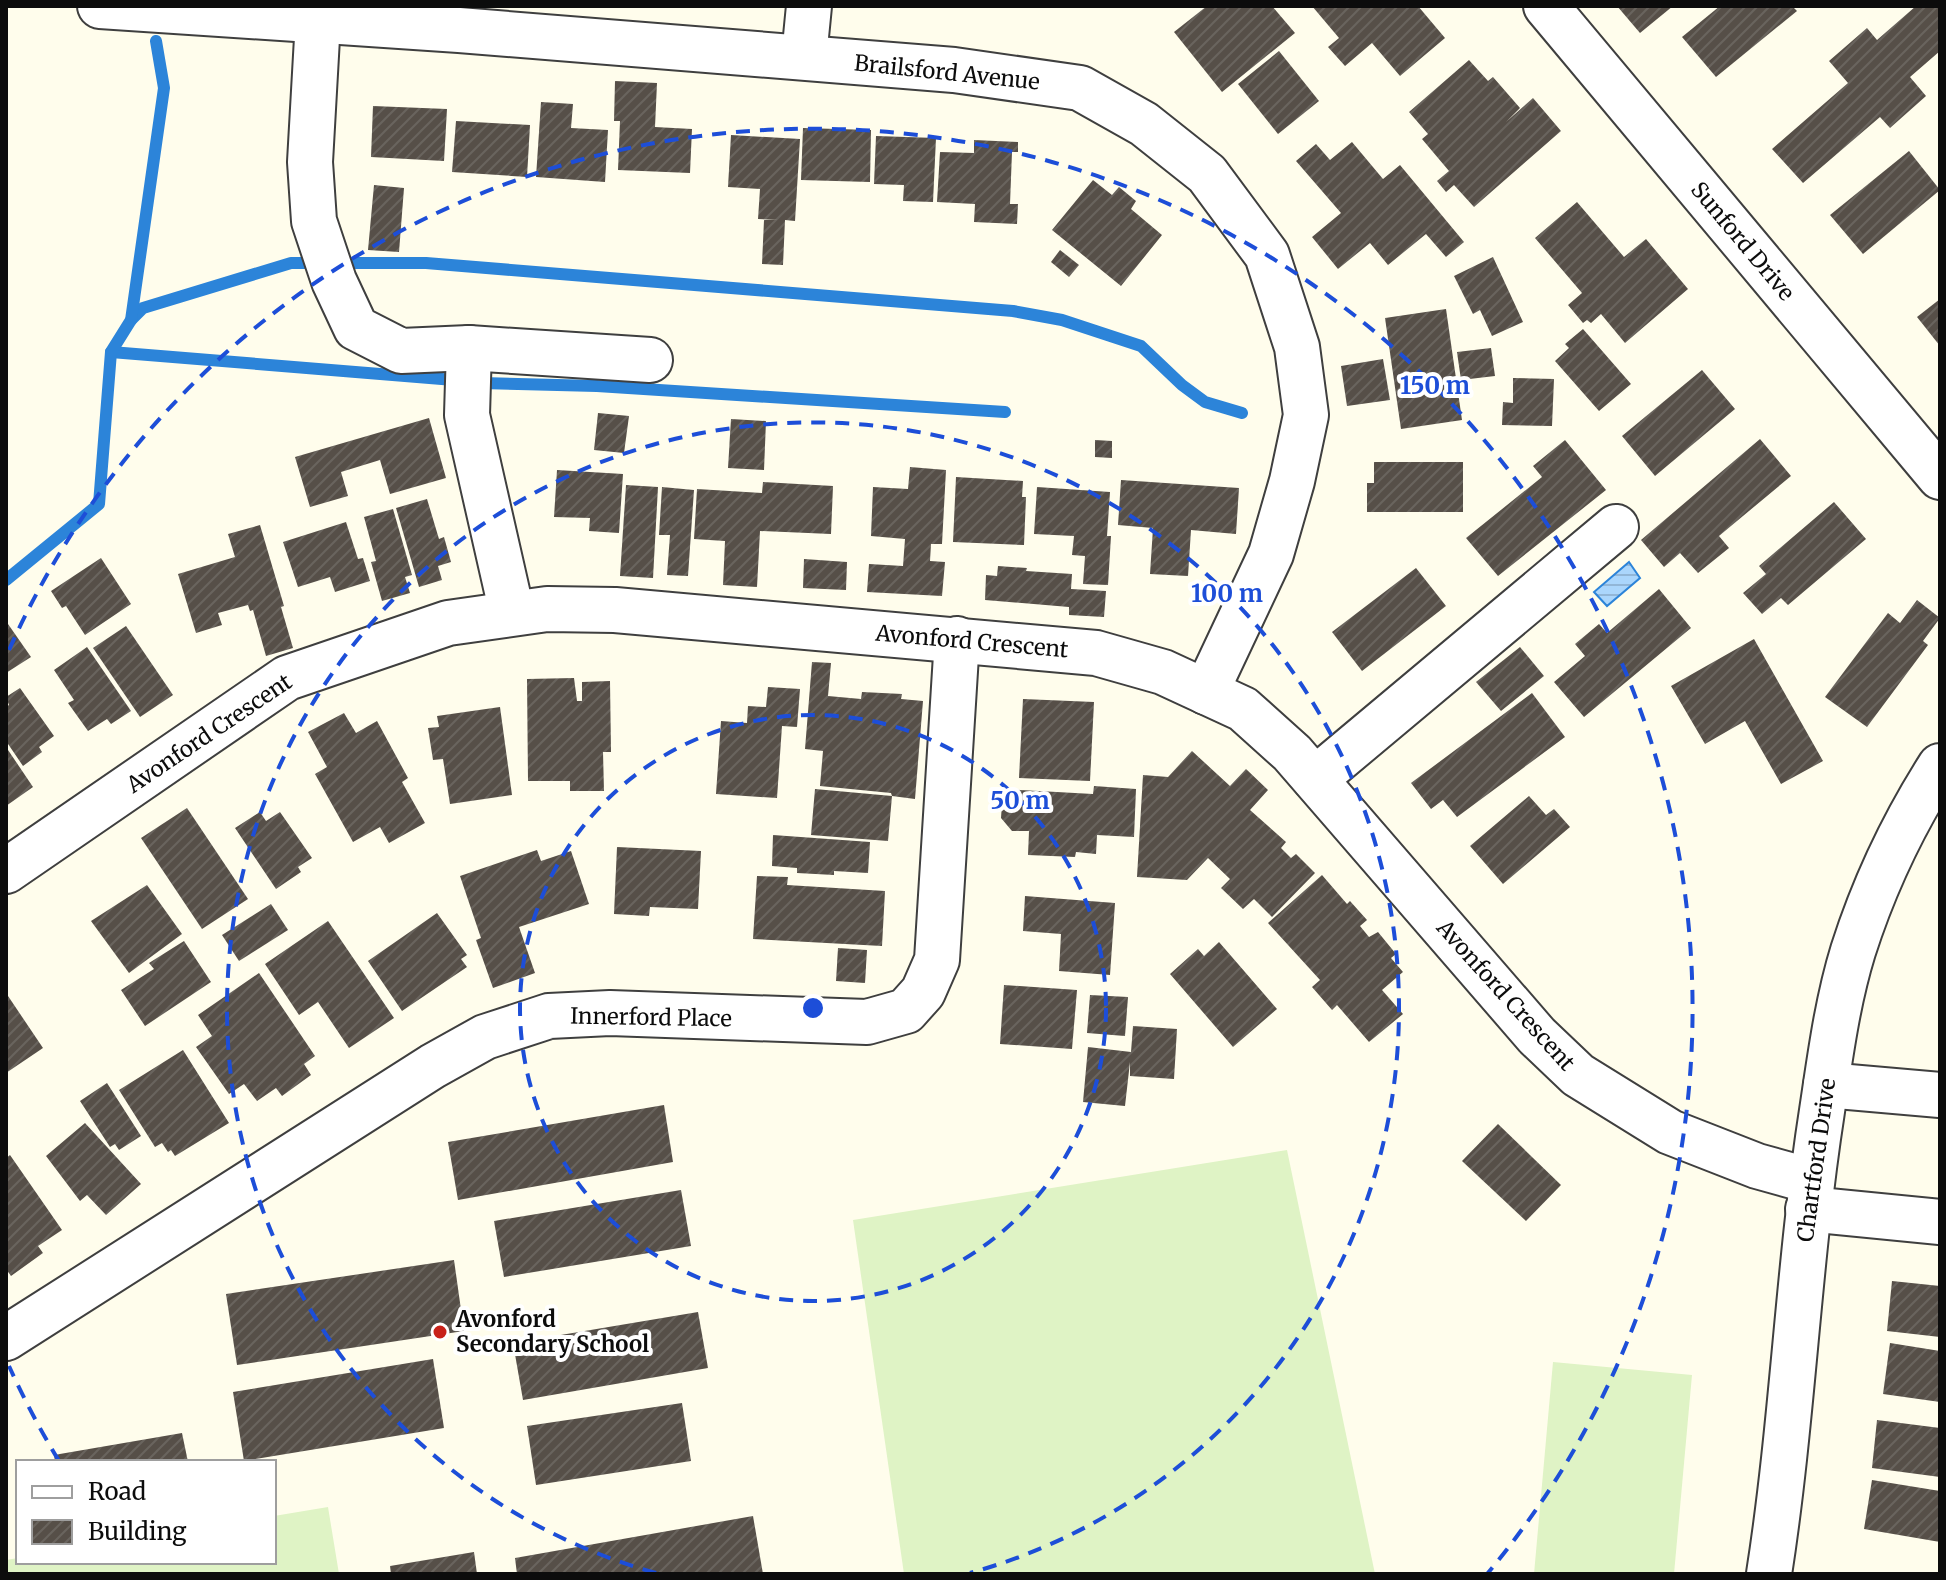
<svg xmlns="http://www.w3.org/2000/svg" width="1946" height="1580" viewBox="0 0 1946 1580" font-family="Merriweather,serif">
<style>
.pitch{fill:#dff3c5}
.water{fill:url(#water-rules);stroke:#2c84d9;stroke-width:2}
.lines{fill:none;stroke-linecap:round;stroke-linejoin:round}
.stream{stroke:#2c84d9;stroke-width:12}
.building{fill:url(#building-hatch)}
.minor-casing{stroke:#3f3f3f;stroke-width:48}
.minor{stroke:#fff;stroke-width:44}
.ring{fill:none;stroke:#1d4ed8;stroke-width:4;stroke-dasharray:14 10}
.poi-dot{fill:#c82119;stroke:#fff;stroke-width:3}
.labels{text-anchor:middle;stroke-width:8;stroke-linejoin:round;paint-order:stroke}
.street-label{font-size:22px;fill:#0c0c0c;stroke:#fff}
.poi-label{font-size:22px;font-weight:bold;fill:#0c0c0c;stroke:#fff;text-anchor:start}
.centre{fill:#1d4ed8;stroke:#fff;stroke-width:4}
.ring-label{font-size:24px;text-anchor:middle;font-weight:bold;fill:#1d4ed8;stroke:#fff;stroke-width:8;stroke-linejoin:round;paint-order:stroke}
</style>
<defs>
<pattern id="water-rules" width="6" height="5" patternUnits="userSpaceOnUse" patternTransform="scale(2)"><rect width="6" height="5" fill="#abd6fc"/><path d="M0 2.5h6" fill="none" stroke="#92b6d7"/></pattern>
<pattern id="building-hatch" width="6" height="6" patternUnits="userSpaceOnUse" patternTransform="scale(2)"><rect width="6" height="6" fill="#564f48"/><path d="M-1 1l2-2M0 6l6-6M5 7l2-2" fill="none" stroke="#69645e"/></pattern>
</defs>
<rect width="100%" height="100%" fill="#fffdec"/>
<g class="pitch">
<path d="M1287 1150 1375 1574H904L853 1220Z"/>
<path d="M1553 1362 1692 1375 1674 1574H1534Z"/>
<path d="M328 1507 339 1574H6V1560L18 1558V1562H274V1516Z"/>
</g>
<path class="water" d="M1629 562 1640 578 1607 606 1594 592Z"/>
<g class="lines">
<g class="stream">
<path d="M131 320 143 308 291 263H426L1013 311 1062 320 1141 346 1182 385 1205 402 1242 413"/>
<path d="M111 352 454 380"/>
<path d="M481 383 597 386 1005 412"/>
<path d="M6 580 99 504 111 352 131 320 164 88 156 41"/>
</g>
</g>
<g class="building">
<path d="M1207 6H1272L1295 33 1222 92 1174 32Z"/>
<path d="M1312 6H1418L1445 38 1400 76 1372 43 1345 66 1328 47 1339 38Z"/>
<path d="M1617 6H1673L1640 33Z"/>
<path d="M1720 6H1792L1797 11 1716 77 1682 37Z"/>
<path d="M1916 6H1940V51L1910 77 1926 96 1890 128 1880 117 1803 183 1772 149 1848 83 1829 61 1867 28 1877 40Z"/>
<path d="M1279 51 1319 101 1278 134 1238 84Z"/>
<path d="M1469 60 1488 81 1493 77 1520 108 1506 122 1533 98 1561 131 1474 207 1454 185 1446 192 1437 181 1449 171 1422 139 1428 134 1409 112Z"/>
<path d="M615 81 657 83 655 127 692 129 690 173 618 170 620 121H614Z"/>
<path d="M541 102 573 104 571 128 608 130 605 182 536 177Z"/>
<path d="M373 106 447 109 444 161 371 157Z"/>
<path d="M456 121 530 125 527 177 452 172Z"/>
<path d="M803 128 871 130 870 182 801 180Z"/>
<path d="M731 135 800 139 795 221 785 220 783 265 762 264 764 220H778L758 219 760 189 728 187Z"/>
<path d="M876 136 936 138 933 202 903 201 904 185 874 184Z"/>
<path d="M974 140 1018 142V152H1012L1010 204H1018L1017 224 974 222 975 204 937 202 940 152 974 153Z"/>
<path d="M1352 142 1383 179 1400 165 1464 242 1446 257 1426 234 1388 265 1370 243 1338 269 1312 237 1341 213 1296 161 1316 144 1330 160Z"/>
<path d="M1909 151 1940 190 1863 254 1830 215Z"/>
<path d="M1093 180 1112 195 1119 187 1136 201 1131 209 1162 235 1121 286 1052 230Z"/>
<path d="M374 185 404 188 399 252 368 250Z"/>
<path d="M1577 202 1624 257 1646 239 1688 289 1625 343 1601 314 1591 323 1587 320 1583 323 1568 305 1582 293 1535 238Z"/>
<path d="M1060 250 1079 265 1069 277 1051 262Z"/>
<path d="M1493 257 1523 322 1492 336 1480 310 1473 314 1454 276Z"/>
<path d="M1940 299V346L1917 317Z"/>
<path d="M1446 309 1462 420 1401 429 1385 318Z"/>
<path d="M1583 329 1631 384 1599 411 1555 361 1569 348 1565 344Z"/>
<path d="M1491 348 1495 376 1461 380 1457 352Z"/>
<path d="M1383 359 1390 400 1347 406 1341 366Z"/>
<path d="M1702 370 1735 409 1655 476 1622 436Z"/>
<path d="M1513 378 1554 379 1552 426 1502 425 1503 402 1513 403Z"/>
<path d="M598 413 629 416 624 453 594 450Z"/>
<path d="M429 418 446 478 390 494 380 460 341 472 348 496 310 507 295 457Z"/>
<path d="M731 419 766 421 764 470 728 468Z"/>
<path d="M1760 439 1791 476 1719 536 1729 548 1698 573 1680 553 1664 567 1641 540Z"/>
<path d="M1095 440 1112 441V458L1095 457Z"/>
<path d="M1565 440 1606 490 1498 576 1466 538 1542 477 1533 466Z"/>
<path d="M1374 462H1463V512H1367V483H1374Z"/>
<path d="M910 467 946 470 942 544H931L930 561 945 562 942 596 867 592 869 564 903 566 905 539 871 536 873 487 908 489Z"/>
<path d="M557 470 623 474 619 533 589 531 590 518 554 517Z"/>
<path d="M956 477 1023 481 1022 497H1026L1024 545 953 542Z"/>
<path d="M1121 480 1239 488 1236 534 1191 530 1188 576 1150 574 1153 528 1118 525Z"/>
<path d="M763 482 833 486 831 534 760 531 757 587 723 585 725 541 694 539 697 489 762 493Z"/>
<path d="M626 485 658 487 653 578 620 576Z"/>
<path d="M662 487 694 490 688 576 667 575 670 535H659Z"/>
<path d="M1037 487 1110 492 1107 536H1111L1108 585 1083 584 1085 556 1072 555 1074 536 1034 534Z"/>
<path d="M427 499 439 539 444 537 451 562 438 566 442 580 419 587 396 508Z"/>
<path d="M1834 502 1866 539 1788 605 1781 598 1762 614 1743 593 1766 574 1759 566Z"/>
<path d="M393 509 412 575 405 577 410 593 382 601 371 562 376 561 364 517Z"/>
<path d="M346 522 358 559 363 558 370 581 335 592 330 577 298 587 283 542Z"/>
<path d="M260 525 284 606 281 607 293 648 266 656 253 610 250 611 248 605 218 613 222 625 196 633 178 574 235 557 228 534Z"/>
<path d="M101 558 131 604 85 635 66 606 62 608 51 591Z"/>
<path d="M804 559 847 562 846 590 803 588Z"/>
<path d="M998 566 1027 568 1026 571 1072 574 1071 589 1106 591 1104 617 1069 615V607L985 600 986 575 997 576Z"/>
<path d="M1416 568 1446 606 1362 671 1332 632Z"/>
<path d="M1659 589 1691 628 1584 717 1554 682 1585 656 1575 644 1599 624 1607 633Z"/>
<path d="M1917 600 1940 618 1923 641 1928 645 1867 727 1825 697 1888 613 1900 623Z"/>
<path d="M8 624 31 657 6 673V625Z"/>
<path d="M126 626 173 695 140 717 93 648Z"/>
<path d="M1754 639 1823 761 1781 784 1745 721 1705 744 1671 686Z"/>
<path d="M87 647 131 711 111 724 107 719 88 731 68 703 74 700 54 670Z"/>
<path d="M1520 647 1544 676 1501 711 1476 682Z"/>
<path d="M812 662 831 663 828 696 861 699 862 692 902 694 901 699 923 701 915 799 892 796 888 841 811 835 815 789 892 796 891 793 820 786 823 751 805 749Z"/>
<path d="M574 678 577 701H582V682L610 681 611 752H603L604 791H570V781H528L527 679Z"/>
<path d="M768 687 800 689 797 727 782 726 777 798 716 794 721 721 747 723 748 706 766 707Z"/>
<path d="M20 688 54 736 39 747 42 752 23 766 6 741V707L9 705 6 697Z"/>
<path d="M1532 693 1565 737 1457 817 1443 800 1431 809 1411 783Z"/>
<path d="M1023 699 1094 702 1090 781 1019 778Z"/>
<path d="M500 707 512 795 450 804 443 759 433 760 428 728 439 727 437 716Z"/>
<path d="M344 713 356 733 377 721 408 778 402 782 425 823 389 843 380 827 353 842 315 774 327 767 308 732Z"/>
<path d="M6 747 33 787 6 806Z"/>
<path d="M1192 751 1230 786 1246 769 1268 790 1250 810 1286 842 1281 848 1291 858 1296 854 1315 873 1272 917 1254 899 1243 909 1221 888 1230 879 1208 858 1187 880 1137 877 1143 775 1168 777Z"/>
<path d="M1094 786 1136 789 1134 837 1097 835 1096 854 1076 852 1075 857 1028 855 1029 831H1012L1001 818 1003 789 1093 794Z"/>
<path d="M1529 796 1546 815 1554 809 1570 827 1503 884 1470 846Z"/>
<path d="M187 808 248 899 202 929 141 838Z"/>
<path d="M260 812 266 821 280 812 312 858 298 867 301 872 276 889 235 828Z"/>
<path d="M773 835 870 842 868 873 834 871V875L797 873V868L772 866Z"/>
<path d="M617 847 701 851 698 909 650 907 649 916 614 914Z"/>
<path d="M537 850 541 861 571 851 589 904 519 927 535 973 493 988 476 940 481 938 460 876Z"/>
<path d="M1322 875 1347 904 1350 901 1367 920 1360 926 1369 937 1378 932 1396 954 1391 958 1403 972 1382 990 1403 1014 1369 1042 1337 1005 1332 1010 1312 987 1320 980 1268 923Z"/>
<path d="M757 876 788 877 787 885 885 891 882 946 753 939Z"/>
<path d="M147 885 182 934 129 973 91 921Z"/>
<path d="M1025 896 1115 903 1110 975 1059 971 1061 934 1023 931Z"/>
<path d="M271 904 288 930 239 961 222 935Z"/>
<path d="M437 913 467 955 461 959 467 967 402 1011 368 961Z"/>
<path d="M328 921 394 1018 349 1048 318 1002 299 1015 265 964Z"/>
<path d="M184 941 211 982 145 1026 121 990 154 969 149 963Z"/>
<path d="M1219 942 1277 1009 1233 1047 1170 974 1198 949 1204 956Z"/>
<path d="M838 948 867 950 865 983 836 981Z"/>
<path d="M259 973 315 1056 304 1064 311 1075 282 1096 276 1088 257 1101 244 1084 229 1094 196 1047 212 1036 198 1015Z"/>
<path d="M1004 985 1077 990 1072 1049 1000 1044Z"/>
<path d="M6 993 43 1048 6 1073Z"/>
<path d="M1090 995 1128 997 1125 1036 1087 1033Z"/>
<path d="M1133 1026 1177 1029 1174 1079 1130 1076V1062L1125 1106 1083 1102 1088 1047 1131 1052Z"/>
<path d="M183 1050 229 1123 175 1156 171 1150 168 1152 162 1143 155 1147 119 1090Z"/>
<path d="M107 1083 141 1136 119 1150 115 1144 110 1147 80 1101Z"/>
<path d="M664 1105 673 1162 458 1200 448 1142Z"/>
<path d="M85 1123 141 1184 106 1215 87 1195 80 1201 46 1156Z"/>
<path d="M1498 1124 1561 1185 1526 1221 1462 1161Z"/>
<path d="M10 1155 62 1230 38 1246 43 1253 11 1276 6 1269V1158Z"/>
<path d="M681 1190 691 1246 504 1277 494 1221Z"/>
<path d="M454 1260 464 1331 237 1365 226 1294Z"/>
<path d="M1892 1281 1940 1286V1337L1887 1331Z"/>
<path d="M698 1312 708 1368 523 1400 513 1343Z"/>
<path d="M1890 1343 1940 1351V1402L1883 1394Z"/>
<path d="M433 1359 444 1428 244 1461 233 1392Z"/>
<path d="M682 1403 691 1461 536 1485 527 1426Z"/>
<path d="M1877 1420 1940 1428V1477L1872 1468Z"/>
<path d="M182 1433 188 1462H55L54 1455Z"/>
<path d="M1872 1480 1940 1491V1542L1864 1529Z"/>
<path d="M753 1516 763 1574H517L515 1558Z"/>
<path d="M474 1552 477 1574H391L390 1566Z"/>
</g>
<g class="lines">
<g class="minor-casing">
<g id="minor">
<path d="M100 6 459 30 954 70 1080 88 1144 124 1207 174 1267 255 1297 347 1306 415 1292 481 1271 554 1206 692"/>
<path d="M1546 6 1940 477"/>
<path d="M318 20 310 162 314 221 334 281 356 328 401 351 469 348 650 360"/>
<path d="M804 57 809 6"/>
<path d="M469 348 467 415 512 613"/>
<path d="M1315 779 1616 527"/>
<path d="M6 871 287 678 448 623 547 609 615 610 1096 653 1163 672 1243 709 1292 753 1537 1036 1578 1075 1670 1132 1757 1166 1811 1181"/>
<path d="M1826 1085 1940 1095"/>
<path d="M1808 1209 1940 1222"/>
<path d="M6 1338 433 1066 485 1037 549 1016 610 1013 867 1022 906 1011 923 992 937 960 957 639"/>
<path d="M1769 1574C1793 1421 1798 1265 1822 1111 1830 1058 1837 1003 1853 951 1874 885 1903 824 1940 766"/>
</g>
</g>
<use href="#minor" class="minor"/>
</g>
<g class="ring">
<circle cx="813" cy="1008" r="293"/>
<path d="M656 1573A586 586 0 1 1 970 1573"/>
<path d="M59 1461A880 880 0 0 1 9 1366M9 650A880 880 0 1 1 1487 1574"/>
</g>
<circle class="poi-dot" cx="440" cy="1332" r="8"/>
<g class="labels">
<g class="street-label">
<text transform="translate(947 72) rotate(6)" y="8">Brailsford Avenue</text>
<text transform="translate(1743 241) rotate(50)" y="8">Sunford Drive</text>
<text transform="translate(972 641) rotate(5)" y="8">Avonford Crescent</text>
<text transform="translate(209 733) rotate(-34)" y="8">Avonford Crescent</text>
<text transform="translate(1506 995) rotate(48)" y="8">Avonford Crescent</text>
<text transform="translate(651 1017) rotate(1)" y="8">Innerford Place</text>
<text transform="translate(1816 1160) rotate(-82)" y="8">Chartford Drive</text>
</g>
<g class="poi-label">
<text x="456" y="1327">Avonford<tspan x="456" dy="25">Secondary School</tspan></text>
</g>
</g>
<circle cx="813" cy="1008" r="12" class="centre"/>
<g class="ring-label">
<text x="1435" y="394">150 m</text>
<text x="1227" y="602">100 m</text>
<text x="1020" y="809">50 m</text>
</g>
<rect width="1946" height="1580" fill="none" stroke="#0c0c0c" stroke-width="16"/>
<rect x="16" y="1460" width="260" height="104" fill="#ffffff" stroke="#9e9e9e" stroke-width="2"/>
<rect x="32" y="1486" width="40" height="12" fill="#ffffff" stroke="#9e9e9e" stroke-width="2"/>
<text x="88" y="1500" font-size="24" fill="#0c0c0c">Road</text>
<rect x="32" y="1520" width="40" height="24" fill="url(#building-hatch)" stroke="#9e9e9e" stroke-width="2"/>
<text x="88" y="1540" font-size="24" fill="#0c0c0c">Building</text>
</svg>
